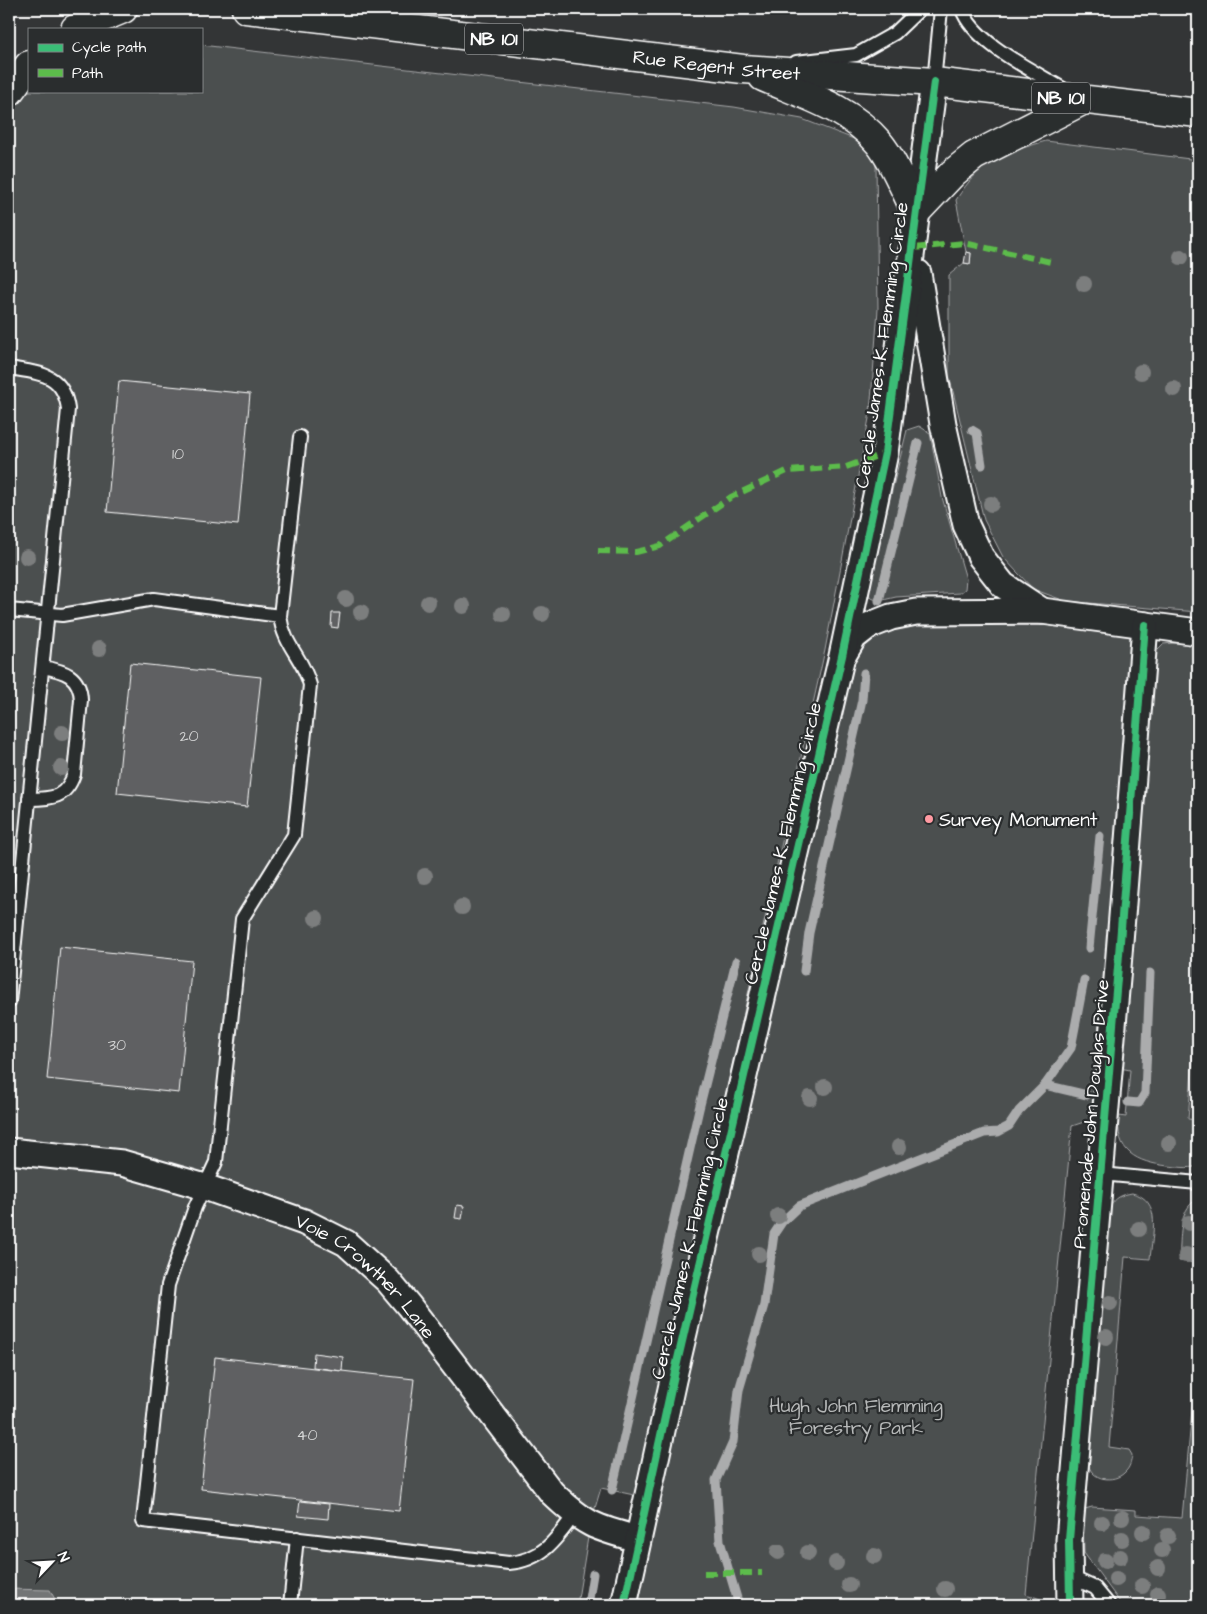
<svg xmlns="http://www.w3.org/2000/svg" width="1207" height="1614" viewBox="0 0 1207 1614" font-family="'Architects Daughter',sans-serif">
<style>
.green{fill:#4c4f50;stroke:#a6a7a8}
.water{fill:#737576;stroke:#abacad}
.lines{fill:none;stroke-linecap:round;stroke-linejoin:round}
.stream{stroke:#abacad;stroke-width:9}
.building{fill:#5f6162;stroke:#fff}
.service-casing{stroke:#fff;stroke-width:16}
.minor-casing{stroke:#fff;stroke-width:29}
.primary-casing{stroke:#fff;stroke-width:31}
.service{stroke:#2a2d2e;stroke-width:12}
.minor{stroke:#2a2d2e;stroke-width:25}
.primary{stroke:#2a2d2e;stroke-width:28}
.quiet{stroke:#5cbc4b;stroke-width:6;stroke-dasharray:12 6;stroke-linecap:butt}
.cycleway-casing{stroke:#2a2d2e;stroke-width:11}
.cycleway{stroke:#3abd76;stroke-width:8}
.tree{fill:#7c7e7e}
.poi-dot{fill:#ff9aa2;stroke:#2a2d2e;stroke-width:2}
.labels{text-anchor:middle;stroke-width:4.5;stroke-linejoin:round;paint-order:stroke}
.number-label{font-size:16px;fill:#d7d8d8}
.shield{fill:#2a2d2e;stroke:#bfc0c0;stroke-width:1}
.shield-label{font-size:18px;font-weight:bold;fill:#fff}
.street-label{font-size:19px;fill:#fff;stroke:#2a2d2e}
.poi-label{font-size:19px;fill:#fff;stroke:#2a2d2e;text-anchor:start}
.park-label{font-size:19px;fill:#b7b9b9;stroke:#2a2d2e}
</style>
<rect width="100%" height="100%" fill="#333536"/>
<filter id="ink" filterUnits="userSpaceOnUse"><feTurbulence type="fractalNoise" baseFrequency=".02" numOctaves="2"/><feDisplacementMap in="SourceGraphic" scale="10" xChannelSelector="R" yChannelSelector="G"/><feConvolveMatrix kernelMatrix="1 2 1 2 8 2 1 2 1" color-interpolation-filters="sRGB"/></filter>
<g filter="url(#ink)">
<g class="green">
<path d="M201 45 734 107 802 119 859 141 871 152 876 165 878 309 870 413 825 650 671 1338 634 1495 601 1488 590 1525 577 1605H9V66L29 67V91H201Z"/>
<path d="M1046 141 1198 160V612L1065 601 1033 589 1003 557 984 520 949 375V275L964 263 970 264 971 253 966 252 956 200C982 159 1002 154 1046 141Z"/>
<path d="M919 426 930 433 942 497 966 579 965 589 960 593 896 597 879 601 869 597 871 576 907 430Z"/>
<path d="M891 617 1145 625 1105 1115 1072 1126 1026 1594 1058 1605H624L842 656Z"/>
<path d="M1184 642 1198 643V1000L1188 1119 1198 1120V1166C1188 1169 1178 1167 1168 1166 1136 1162 1115 1152 1119 1116L1126 1117 1130 1070 1120 1068 1156 651 1163 644Z"/>
<path d="M1132 1193C1163 1200 1152 1235 1150 1259L1125 1257 1109 1447 1129 1450 1132 1455C1131 1462 1130 1468 1124 1473 1114 1483 1090 1481 1088 1462L1110 1207C1116 1197 1121 1195 1132 1193Z"/>
<path d="M1193 1202H1198V1263L1179 1261C1181 1243 1178 1214 1193 1202Z"/>
<path d="M1198 1345V1605H1122L1084 1553 1083 1515 1085 1509 1092 1507 1136 1510V1515L1182 1518Z"/>
</g>
<path class="water" d="M9 1589 50 1590 58 1605H9Z"/>
<g class="lines">
<g class="stream">
<path d="M972 430 977 433 982 465"/>
<path d="M879 601 918 443"/>
<path d="M1089 948 1100 836"/>
<path d="M804 971 809 933 862 700 864 673"/>
<path d="M1045 1085 1087 1095"/>
<path d="M1128 1102 1139 1103 1145 1093 1150 973"/>
<path d="M612 1490 699 1109 736 961"/>
<path d="M588 1605 593 1574"/>
<path d="M739 1605 720 1541 716 1480 733 1442 739 1390 764 1305 774 1234 782 1222 799 1206 984 1133 998 1132 1009 1126 1019 1111 1045 1085 1071 1048 1084 980"/>
</g>
</g>
<g class="building">
<path d="M966 252 971 253 970 264 964 263Z"/>
<path d="M119 381 250 394 238 525 107 512Z"/>
<path d="M332 613H340L338 628 331 627Z"/>
<path d="M130 663 261 677 247 807 117 793Z"/>
<path d="M60 947 192 961 179 1093 47 1079Z"/>
<path d="M457 1205 464 1206 462 1219 455 1218Z"/>
<path d="M314 1353 343 1357 342 1371 313 1367Z"/>
<path d="M215 1357 414 1379 399 1511 201 1489Z"/>
<path d="M300 1501 329 1504 328 1519 298 1516Z"/>
</g>
<g class="lines">
<g class="service-casing">
<g id="service">
<path d="M962 9C973 43 1036 72 1065 90"/>
<path d="M796 62 856 55 895 33 920 9"/>
<path d="M934 82 941 9"/>
<path d="M9 368C39 373 63 373 68 409L9 1002"/>
<path d="M300 437 280 616C284 647 303 657 310 685L294 835 242 919 216 1162 195 1207 168 1285 143 1521 509 1563C542 1560 556 1540 574 1515"/>
<path d="M9 610 62 615 154 599 280 616"/>
<path d="M29 799C52 799 66 798 74 774L81 700C80 675 64 671 43 667"/>
<path d="M1101 1174 1198 1183"/>
<path d="M1069 1576 1095 1588 1109 1605"/>
<path d="M290 1605 297 1538"/>
</g>
</g>
<g class="minor-casing">
<g id="minor">
<path d="M918 273 943 424 966 525 981 557 1003 585 1042 611"/>
<path d="M844 654 854 637 868 626 891 617 916 612 1042 611 1198 632"/>
<path id="s1" d="M9 1151 122 1163 205 1187 304 1222 346 1243 388 1281 409 1306 552 1493C584 1524 595 1528 638 1539"/>
<path d="M624 1605 673 1380 842 656 885 453 934 82"/>
<path d="M1070 1605 1069 1540 1118 967 1145 625"/>
</g>
</g>
<g class="primary-casing">
<g id="primary">
<path id="s2" d="M246 9 743 69 934 82 1198 113"/>
<path d="M75 29 123 9"/>
<path d="M763 77C804 95 850 108 879 143 894 161 905 191 916 212L953 173 974 156 1082 101"/>
<path d="M9 92 29 65"/>
</g>
</g>
<use href="#service" class="service"/>
<use href="#minor" class="minor"/>
<use href="#primary" class="primary"/>
<g class="quiet">
<path d="M914 248 964 243 1051 262"/>
<path d="M598 551 636 552 660 546 731 497 787 471 846 467 885 453"/>
<path d="M704 1573H762"/>
</g>
<g class="cycleway-casing">
<g id="cycleway">
<path d="M624 1605 673 1380 842 656 885 453 934 82"/>
<path d="M1070 1605 1069 1540 1118 967 1145 625"/>
</g>
</g>
<use href="#cycleway" class="cycleway"/>
</g>
<g class="tree">
<circle cx="1181" cy="257" r="8"/>
<circle cx="1084" cy="284" r="8"/>
<circle cx="1141" cy="372" r="8"/>
<circle cx="1174" cy="389" r="8"/>
<circle cx="991" cy="504" r="8"/>
<circle cx="27" cy="557" r="8"/>
<circle cx="346" cy="599" r="8"/>
<circle cx="428" cy="603" r="8"/>
<circle cx="463" cy="606" r="8"/>
<circle cx="361" cy="612" r="8"/>
<circle cx="503" cy="614" r="8"/>
<circle cx="542" cy="614" r="8"/>
<circle cx="99" cy="649" r="8"/>
<circle cx="62" cy="733" r="8"/>
<circle cx="61" cy="768" r="8"/>
<circle cx="425" cy="876" r="8"/>
<circle cx="462" cy="907" r="8"/>
<circle cx="316" cy="918" r="8"/>
<circle cx="825" cy="1087" r="8"/>
<circle cx="810" cy="1098" r="8"/>
<circle cx="1169" cy="1143" r="8"/>
<circle cx="899" cy="1147" r="8"/>
<circle cx="778" cy="1216" r="8"/>
<circle cx="1189" cy="1223" r="8"/>
<circle cx="1139" cy="1229" r="8"/>
<circle cx="759" cy="1254" r="8"/>
<circle cx="1186" cy="1255" r="8"/>
<circle cx="1110" cy="1303" r="8"/>
<circle cx="1106" cy="1337" r="8"/>
<circle cx="1122" cy="1518" r="8"/>
<circle cx="1102" cy="1523" r="8"/>
<circle cx="1143" cy="1532" r="8"/>
<circle cx="1168" cy="1536" r="8"/>
<circle cx="1122" cy="1539" r="8"/>
<circle cx="1162" cy="1550" r="8"/>
<circle cx="778" cy="1552" r="8"/>
<circle cx="808" cy="1553" r="8"/>
<circle cx="874" cy="1556" r="8"/>
<circle cx="1120" cy="1557" r="8"/>
<circle cx="1105" cy="1561" r="8"/>
<circle cx="836" cy="1563" r="8"/>
<circle cx="1158" cy="1568" r="8"/>
<circle cx="1116" cy="1579" r="8"/>
<circle cx="849" cy="1585" r="8"/>
<circle cx="1142" cy="1586" r="8"/>
<circle cx="945" cy="1589" r="8"/>
<circle cx="1158" cy="1594" r="8"/>
</g>
</g>
<circle class="poi-dot" cx="929" cy="819" r="5"/>
<g class="labels">
<g class="number-label">
<text x="178" y="459">10</text>
<text x="189" y="741">20</text>
<text x="117" y="1050">30</text>
<text x="307" y="1440">40</text>
</g>
<g class="shield">
<rect x="465" y="23.5" width="58" height="31" rx="4"/>
<rect x="1032" y="82.5" width="58" height="31" rx="4"/>
</g>
<g class="shield-label">
<text x="494" y="45">NB 101</text>
<text x="1061" y="104">NB 101</text>
</g>
<g class="street-label">
<text dy="7" stroke="none"><textPath href="#s2" startOffset="474">Rue Regent Street</textPath></text>
<text transform="translate(881 345) rotate(-82)" y="7">Cercle James K. Flemming Circle</text>
<text transform="translate(782 843) rotate(-77)" y="7">Cercle James K. Flemming Circle</text>
<text transform="translate(1090 1114) rotate(-85)" y="7">Promenade John Douglas Drive</text>
<text transform="translate(689 1238) rotate(-77)" y="7">Cercle James K. Flemming Circle</text>
<text dy="7" stroke="none"><textPath href="#s1" startOffset="388">Voie Crowther Lane</textPath></text>
</g>
<g class="poi-label">
<text x="939" y="826">Survey Monument</text>
</g>
<g class="park-label">
<text x="856" y="1412">Hugh John Flemming<tspan x="856" dy="22">Forestry Park</tspan></text>
</g>
</g>
<rect width="1207" height="1614" fill="none" stroke="#2a2d2e" stroke-width="30"/>
<rect x="15" y="15" width="1177" height="1584" fill="none" stroke="#fff" stroke-width="2" filter="url(#ink)"/>
<rect x="28" y="28" width="175" height="65" fill="#2a2d2e" stroke="#7f8182"/>
<rect x="38" y="44" width="25" height="8" fill="#3abd76" stroke="#7f8182"/>
<text x="72" y="52" font-size="15" fill="#ffffff">Cycle path</text>
<rect x="38" y="69" width="25" height="8" fill="#5cbc4b" stroke="#7f8182"/>
<text x="72" y="78" font-size="15" fill="#ffffff">Path</text>
<g transform="translate(52 1562) rotate(65)" stroke="#2a2d2e" stroke-width="4" paint-order="stroke">
<path d="M0-4L9 19L0 12L-9 19Z" fill="#ffffff"/>
<text y="-8" font-size="14" font-weight="bold" text-anchor="middle" fill="#ffffff">N</text>
</g>
</svg>
